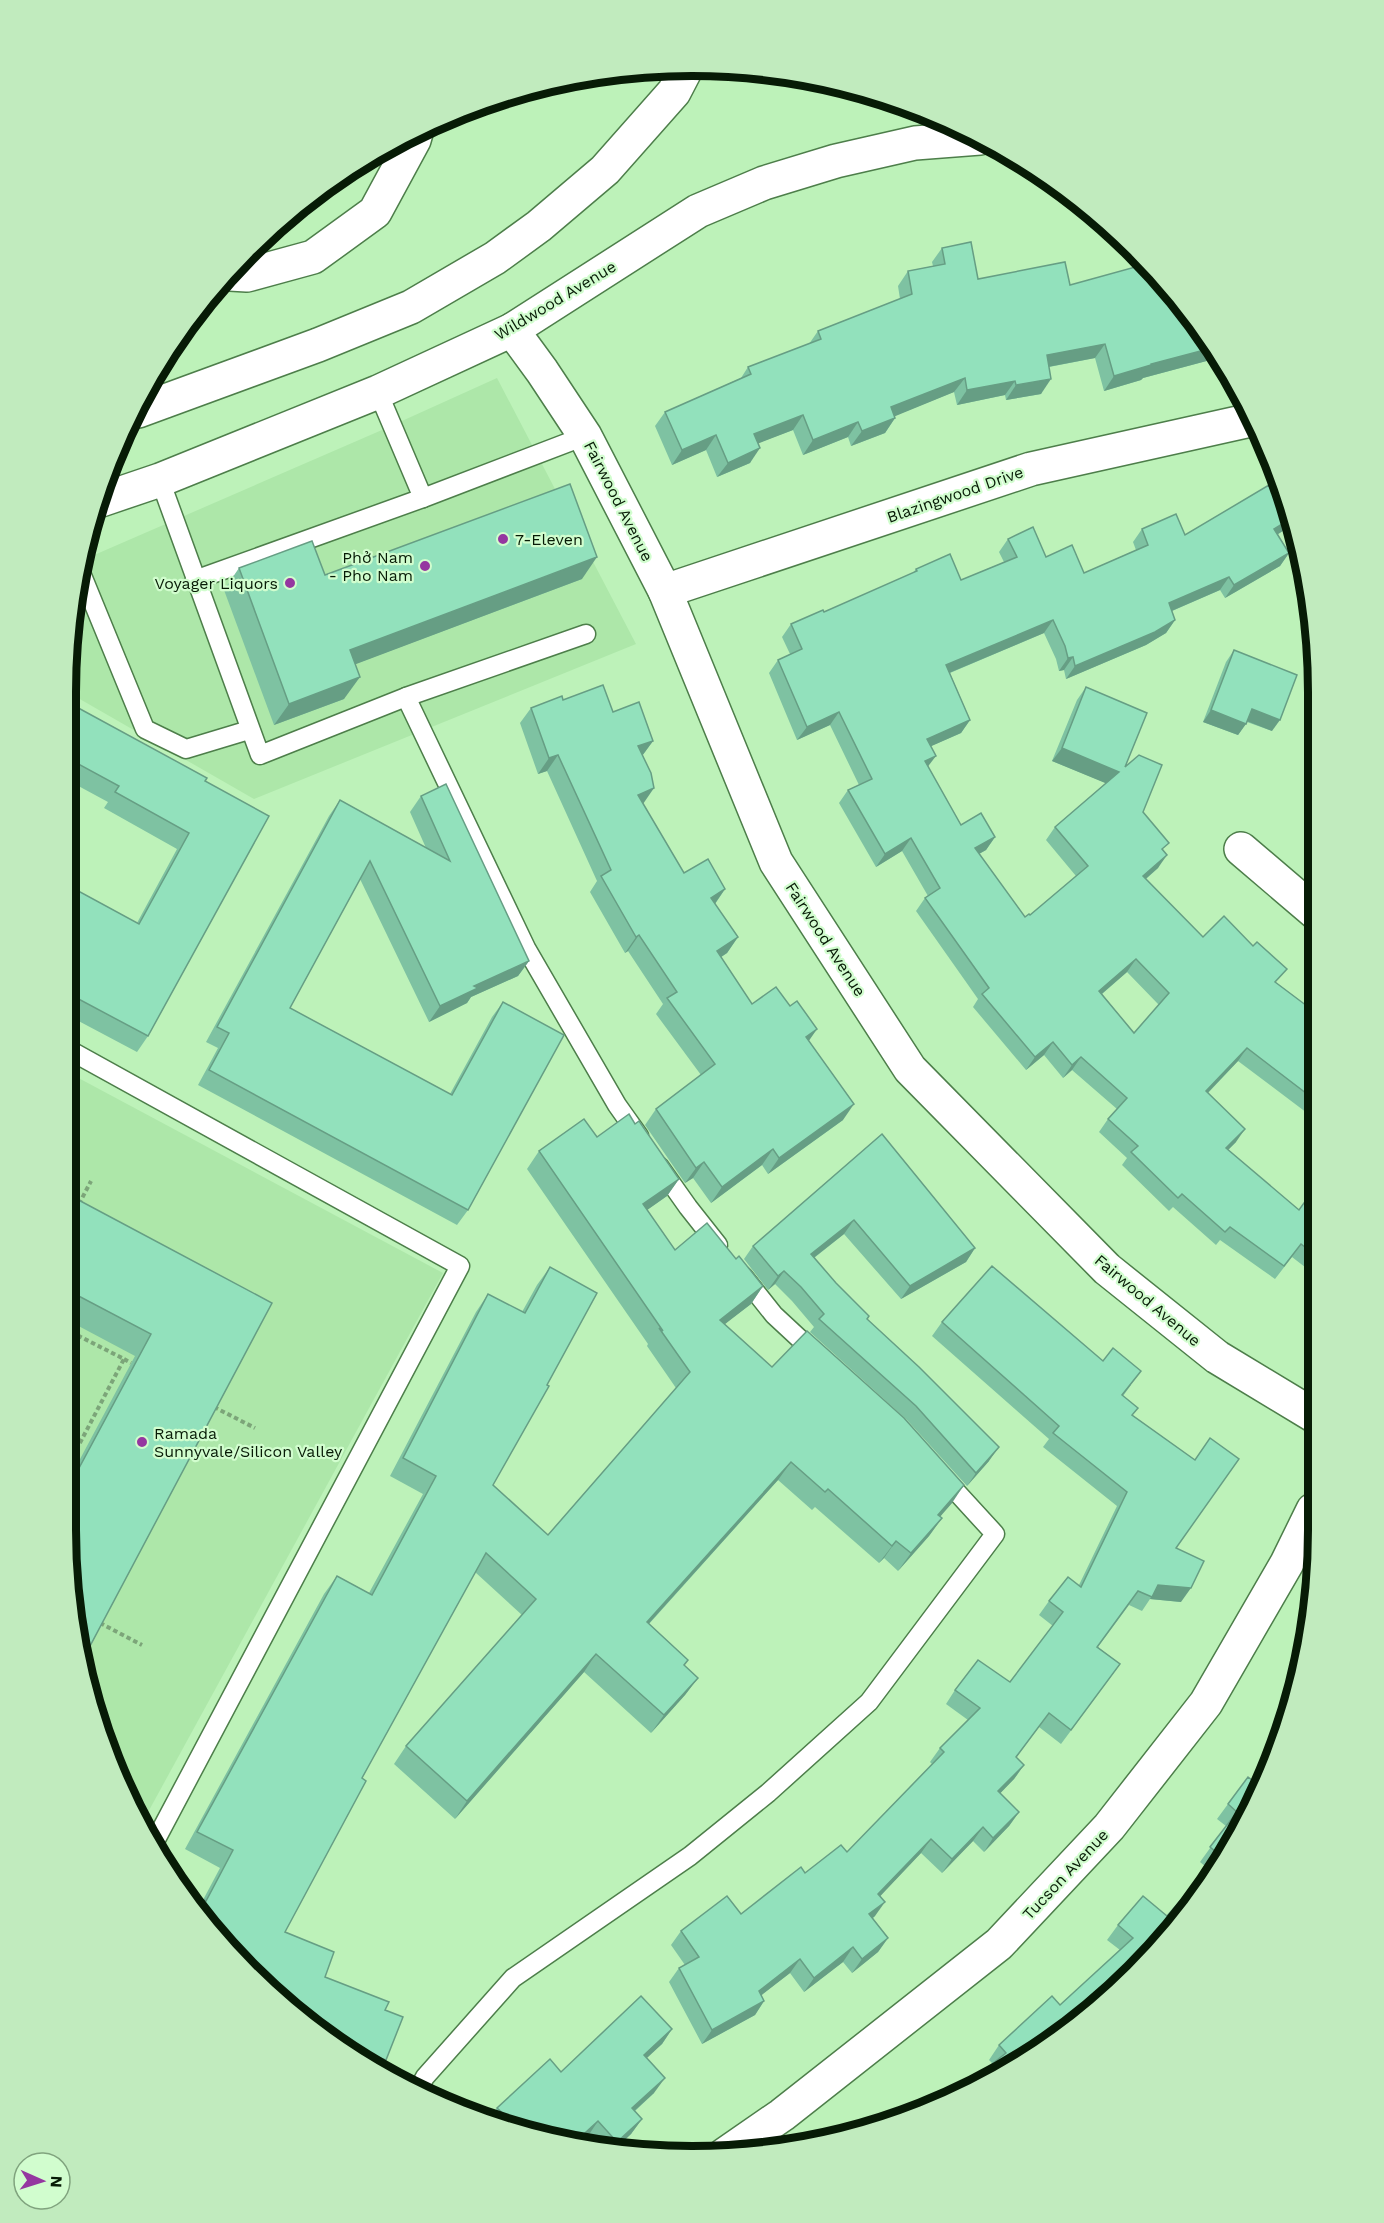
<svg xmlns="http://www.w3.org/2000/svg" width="1384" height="2223" viewBox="0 0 1384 2223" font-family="'Work Sans',sans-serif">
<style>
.built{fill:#ade7a9}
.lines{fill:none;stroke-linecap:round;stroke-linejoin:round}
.service-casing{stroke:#4d7e4a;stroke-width:21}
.minor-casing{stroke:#4d7e4a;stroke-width:36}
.tertiary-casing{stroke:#4d7e4a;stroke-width:36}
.motorway-casing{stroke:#4d7e4a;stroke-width:36}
.path{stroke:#7ca579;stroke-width:4;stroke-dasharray:4.5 3;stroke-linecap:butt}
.service{stroke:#fff;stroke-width:18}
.minor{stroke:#fff;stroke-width:33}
.tertiary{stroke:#fff;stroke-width:33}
.motorway{stroke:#fff;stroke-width:33}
.wall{fill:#7ec2a2;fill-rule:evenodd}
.shaded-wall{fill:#669e84}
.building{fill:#92e1bc;stroke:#669e84;stroke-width:1.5;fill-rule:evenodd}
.poi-dot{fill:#9537a0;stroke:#d1fdce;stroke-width:2}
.labels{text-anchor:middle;stroke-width:4.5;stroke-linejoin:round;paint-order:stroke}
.street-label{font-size:16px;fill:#071b06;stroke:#d1fdce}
.poi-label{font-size:16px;fill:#071b06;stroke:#d1fdce;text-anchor:start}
.rim{fill:none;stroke:#071b06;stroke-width:8}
</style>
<rect width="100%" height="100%" fill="#bdf2b9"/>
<g class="built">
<path d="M497 378 636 644 254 799 71 694V611L85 559 382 430Z"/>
<path d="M71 1074 443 1273 141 1825 131 1808 99 1732 71 1613Z"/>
</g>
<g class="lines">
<g class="service-casing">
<g id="service">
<path d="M378 392 423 498"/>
<path d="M160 480 260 755 406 697 586 634"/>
<path d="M81 573 145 729 186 749 249 730"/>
<path d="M195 580 423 498 585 436"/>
<path d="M406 697 526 948 617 1105 639 1136"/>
<path d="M71 1051 460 1266 153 1845"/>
<path d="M659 1166 688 1207 718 1245"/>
<path d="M743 1276 774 1315 816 1354"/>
<path d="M419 2088 425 2077 513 1978 690 1856 768 1793 869 1702 995 1534 941 1475"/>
</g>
</g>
<g class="minor-casing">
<g id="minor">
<path d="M512 330 542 371 585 436 665 591 776 862 910 1069 1107 1269 1217 1357 1313 1415"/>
<path d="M665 591 1031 469 1251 420"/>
<path d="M1241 849 1316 913"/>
<path d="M724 2155 782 2115 999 1944 1109 1827 1206 1703 1287 1563 1313 1510"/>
</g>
</g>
<g class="tertiary-casing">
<path id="tertiary" d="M101 500 160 480 378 392 512 330 698 211 764 183 836 161 915 143 980 138"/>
</g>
<g class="motorway-casing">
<g id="motorway">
<path d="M230 274 247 275 313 257 375 212 414 140 416 133"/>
<path d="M138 411 318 345 411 307 495 258 539 226 605 170 674 92 686 69"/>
</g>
</g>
<g class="path">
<path d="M79 1204 91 1181"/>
<path d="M71 1332 124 1359 71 1460"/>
<path d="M124 1359 131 1363"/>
<path d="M214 1407 255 1428"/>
<path d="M100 1623 142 1645"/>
</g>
<use href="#service" class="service"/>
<use href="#minor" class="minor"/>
<use href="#tertiary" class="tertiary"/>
<use href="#motorway" class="motorway"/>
</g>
<g class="wall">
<path d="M942 248 978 279 1070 285 1214 359 1143 378 1141 380 1104 391 1095 358 1049 367 1041 394 1006 400 1005 395 957 405 954 392 894 416 895 418 885 433 851 446 848 437 803 455 793 430 758 443 750 463 717 477 706 450 672 465 655 426 665 412 741 378 748 367 809 344 818 331 900 299 898 286 908 271 933 266 932 262Z"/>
<path d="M1277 482 1294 524 1278 534 1289 553 1280 566 1225 598 1220 590 1172 611 1175 620 1166 633 1146 645 1066 679 1064 670 1059 671 1056 659 1044 633 950 673 970 720 961 733 931 746 928 767 961 825 995 837 986 850 979 854 1025 917 1030 915 1076 876 1046 840 1055 827 1106 783 1052 761 1077 700 1086 687 1125 767 1143 812 1164 851 1158 868 1146 879 1203 937 1277 983 1315 1012V1119L1238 1061 1208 1093 1236 1142 1228 1150 1299 1210 1314 1189V1274L1292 1257 1275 1279 1220 1240 1216 1245 1173 1207 1169 1211 1122 1165 1127 1158 1099 1132 1108 1119 1117 1109 1072 1070 1063 1078 1044 1055 1026 1070 973 1007 978 999 916 911 925 898 928 896 902 851 876 867 839 803 848 790 859 785 830 725 797 740 769 673 778 660 790 654 782 637 791 624 824 612 913 573 916 569 961 580 1004 562 999 552 1008 539 1046 557 1084 573 1136 550 1133 542 1142 529 1185 535ZM1127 972 1159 1005 1134 1033 1102 994Z"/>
<path d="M239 568 325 575 582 579 355 664 344 699 274 725 224 590Z"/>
<path d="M1234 650 1272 731 1247 722 1238 735 1203 722 1226 662Z"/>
<path d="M563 700 613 712 653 741 642 756 643 804 684 873 725 889 715 904 738 937 727 953 721 957 752 1004 790 1006 817 1029 808 1041 843 1120 768 1174 762 1165 711 1203 693 1178 685 1183 645 1125 656 1109 701 1075 656 1014 663 1004 628 951 625 953 590 892 597 881 547 771 538 774 520 723 531 708Z"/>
<path d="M71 704 205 781 148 1036 137 1052 71 1017V887L137 923 177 849 104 808 108 802 71 782Z"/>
<path d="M1316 764V772L1313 768Z"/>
<path d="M421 796 529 961 518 976 471 997 467 1003 429 1022 360 879 290 1008 450 1094 492 1017 503 1002 468 1210 457 1225 198 1085 218 1048 206 1042 329 816 340 800 426 848 410 812Z"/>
<path d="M635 1124 679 1179 667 1196 647 1210 675 1250 736 1259 763 1286 751 1304 724 1324 772 1367 952 1503 940 1516 942 1518 929 1536 898 1571 884 1558 879 1563 815 1507 812 1510 778 1480 649 1624 688 1660 684 1665 698 1678 685 1695 651 1733 584 1672 455 1819 394 1764 406 1746 522 1615 475 1572 362 1778 285 1932 325 1977 385 2010 386 2060 195 1912 192 1907 199 1898 203 1900 220 1868 185 1849 324 1594 337 1576 369 1593 423 1494 390 1476 476 1312 488 1294 522 1312 537 1285 550 1267 493 1485 548 1535 676 1388 647 1346 648 1344 527 1169 539 1151 597 1137Z"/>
<path d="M882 1134 975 1248 966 1262 901 1299 844 1234 814 1258 989 1461 967 1486 907 1420 810 1332 814 1327 792 1301 775 1284 768 1290 744 1259 753 1246Z"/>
<path d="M71 1196 272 1303 71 1613V1476L135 1356 71 1322Z"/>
<path d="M942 1322 1131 1385 1123 1396 1138 1408 1132 1415 1177 1548 1181 1602 1150 1599 1142 1611 1129 1605 1098 1647 1120 1664 1110 1678 1061 1744 1039 1727 1016 1758 1024 1765 1014 1779 1000 1793 1019 1812 1009 1826 984 1852 973 1841 942 1873 921 1853 880 1896 875 1916 873 1918 888 1938 878 1952 852 1973 843 1962 804 1992 790 1973 761 1995 764 2001 755 2015 702 2044 669 1982 679 1968 685 1965 671 1945 681 1931 741 1914 805 1873 847 1852 932 1764 930 1762 940 1748 968 1720 946 1704 955 1690 1010 1682 1053 1626 1039 1615 1049 1601 1079 1585 1117 1506 1043 1447 1049 1439 932 1336Z"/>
<path d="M1271 1767 1270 1770 1212 1872 1200 1862 1226 1826 1217 1819 1228 1804 1260 1786Z"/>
<path d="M1194 1902 993 2064 989 2060 999 2045 1060 2005 1120 1950 1107 1940 1118 1925 1167 1916Z"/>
<path d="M672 2029 662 2044 646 2058 654 2093 635 2111 642 2119 631 2134 612 2152 600 2149 588 2136 578 2144 491 2124 488 2122 497 2108 561 2072Z"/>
</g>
<g class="shaded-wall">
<path d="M1105 344 1095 358 1037 369 1047 355Z"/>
<path d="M1212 348 1217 355 1214 359 1143 378 1141 380 1104 391 1114 376 1151 364Z"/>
<path d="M965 378 954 392 881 422 891 407Z"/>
<path d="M1051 379 1041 394 1006 400 1016 385Z"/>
<path d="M1015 381 1005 395 957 405 967 390Z"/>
<path d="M803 415 793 430 744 449 754 434Z"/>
<path d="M895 418 885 433 851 446 862 431Z"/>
<path d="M858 422 848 437 803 455 813 440Z"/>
<path d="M716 435 706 450 672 465 682 450Z"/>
<path d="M760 448 750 463 717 477 728 463Z"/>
<path d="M1292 518 1294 524 1265 542 1274 529Z"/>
<path d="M1289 553 1280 566 1225 598 1234 585Z"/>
<path d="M597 557 582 579 335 672 350 650Z"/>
<path d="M1229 577 1220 590 1160 616 1169 603Z"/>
<path d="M1053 620 1044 633 937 678 946 665Z"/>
<path d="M1175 620 1166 633 1146 645 1066 679 1075 666Z"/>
<path d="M1073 657 1064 670 1059 671 1068 658Z"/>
<path d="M360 677 344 699 274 725 289 704Z"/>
<path d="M1252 709 1280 720 1272 731 1244 720Z"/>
<path d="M1211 710 1246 724 1238 735 1203 722Z"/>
<path d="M839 712 830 725 797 740 807 727Z"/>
<path d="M970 720 961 733 918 752 927 739Z"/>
<path d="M653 741 642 756 638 746Z"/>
<path d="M1062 748 1119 772 1110 785 1052 761Z"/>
<path d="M558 755 547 771 538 774 549 758Z"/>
<path d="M936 756 926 769 925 761Z"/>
<path d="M654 788 643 804 638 795Z"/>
<path d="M995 837 986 850 966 861 975 848Z"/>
<path d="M911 838 902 851 876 867 885 854Z"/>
<path d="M1167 855 1158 868 1134 889 1143 876Z"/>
<path d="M725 889 714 905 711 898Z"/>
<path d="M639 935 628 951 625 953 636 937Z"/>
<path d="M738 937 727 953 706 967 717 951Z"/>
<path d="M1136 959 1127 972 1090 1004 1099 991Z"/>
<path d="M529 961 518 976 471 997 467 1003 429 1022 440 1006 474 986Z"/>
<path d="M817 1029 806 1045V1037Z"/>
<path d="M1053 1042 1044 1055 1026 1070 1035 1057Z"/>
<path d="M1247 1048 1238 1061 1197 1104 1206 1091Z"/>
<path d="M1081 1057 1072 1070 1063 1078 1072 1065Z"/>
<path d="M854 1104 843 1120 768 1174 779 1158Z"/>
<path d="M1245 1129 1236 1142 1217 1161 1226 1148Z"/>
<path d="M773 1149 762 1165 711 1203 722 1187Z"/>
<path d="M704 1162 693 1178 685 1183 696 1168Z"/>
<path d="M679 1179 667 1196 630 1222 643 1204Z"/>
<path d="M854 1220 844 1234 802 1267 811 1254Z"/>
<path d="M975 1248 966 1262 901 1299 910 1286Z"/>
<path d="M784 1271 775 1284 768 1290 778 1276Z"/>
<path d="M763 1286 751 1304 707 1338 720 1320Z"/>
<path d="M999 1447 989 1461 967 1486 976 1473Z"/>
<path d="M791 1462 778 1480 634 1640 647 1622Z"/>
<path d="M964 1485 952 1503 926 1533 938 1515Z"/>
<path d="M942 1518 929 1536 898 1571 911 1553Z"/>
<path d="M896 1541 884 1558 879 1563 892 1546Z"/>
<path d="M1158 1585 1191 1588 1181 1602 1150 1599Z"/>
<path d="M596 1654 584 1672 455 1819 467 1801Z"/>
<path d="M698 1678 685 1695 651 1733 664 1715Z"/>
<path d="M1024 1765 1014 1779 988 1806 998 1791Z"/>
<path d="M1019 1812 1009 1826 984 1852 993 1838Z"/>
<path d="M983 1827 973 1841 942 1873 952 1859Z"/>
<path d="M931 1839 921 1853 869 1908 878 1894Z"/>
<path d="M885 1902 875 1916 860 1928 869 1914Z"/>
<path d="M888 1938 878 1952 852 1973 862 1959Z"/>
<path d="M853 1947 843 1962 804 1992 814 1978Z"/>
<path d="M800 1959 790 1973 749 2005 759 1991Z"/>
<path d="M764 2001 755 2015 702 2044 712 2030Z"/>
<path d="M672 2029 662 2044 633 2071 644 2055Z"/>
<path d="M377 2057 386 2060 380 2069 371 2065Z"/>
<path d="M665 2078 654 2093 621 2123 632 2108Z"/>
<path d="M642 2119 631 2134 612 2152H610L617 2142Z"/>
<path d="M598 2121 588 2136 578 2144 574 2143Z"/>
</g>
<g class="building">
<path d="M971 242 978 279 1065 262 1070 285 1146 264 1163 280 1212 348 1151 364V365L1114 376 1105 344 1047 355 1051 379 1016 385 1015 381 967 390 965 378 891 407 895 418 862 431 858 422 813 440 803 415 754 434 760 448 728 463 716 435 682 450 665 412 751 374 748 367 821 339 818 331 912 294 908 271 945 264 942 248Z"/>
<path d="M1277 482 1292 518 1274 529 1289 553 1234 585 1229 577 1169 603 1175 620 1155 632 1075 666 1073 657 1068 658 1065 646 1053 620 946 665 970 720 927 739 936 756 925 761 961 825 981 813 995 837 975 848 1025 917 1029 914 1030 915 1088 866 1055 827 1119 772 1062 748 1086 687 1147 713 1125 767 1139 755 1162 765 1143 812 1169 843 1162 849 1167 855 1143 876 1203 937 1224 916 1253 946 1257 942 1287 969 1275 982 1315 1012V1100L1247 1048 1206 1091 1245 1129 1226 1148 1299 1210 1314 1189V1254L1301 1244 1284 1266 1230 1227 1225 1232 1182 1194 1178 1198 1131 1152 1138 1146 1108 1119 1127 1098 1081 1057 1072 1065 1053 1042 1035 1057 982 994 989 988 925 898 940 888 911 838 885 854 848 790 872 779 839 712 807 727 778 660 802 649 791 624 823 610 824 612 917 571 916 569 950 554 961 580 1017 557 1008 539 1033 527 1046 557 1072 545 1084 573 1148 545 1142 529 1176 514 1185 535 1269 485 1270 486ZM1136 959 1169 993 1134 1033 1099 991Z"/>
<path d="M570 484 597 557 350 650 360 677 289 704 239 568 312 541 325 575Z"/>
<path d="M1234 650 1297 675 1280 720 1252 709 1246 724 1211 710Z"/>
<path d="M603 685 613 712 639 702 653 741 638 746 651 773 654 788 638 795 684 873 708 859 725 889 711 898 738 937 717 951 752 1004 776 987 790 1006 797 1001 817 1029 806 1037 854 1104 779 1158 773 1149 722 1187 704 1162 696 1168 656 1109 715 1064 667 998 677 992 639 935 636 937 601 876 611 870 558 755 549 758 531 708 562 696 563 700Z"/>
<path d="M71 704 207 778 205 781 269 816 148 1036 71 995V887L139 924 189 833 115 792 119 786 71 760Z"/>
<path d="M446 784 529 961 474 986 478 988 440 1006 370 861 290 1008 452 1095 503 1002 564 1035 468 1210 209 1070 229 1033 217 1027 340 800 450 861 421 796Z"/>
<path d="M629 1114 635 1124 639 1121 679 1179 643 1204 675 1250 707 1223 736 1259 739 1256 763 1286 720 1320 772 1367 807 1331 904 1418 964 1485 938 1515 942 1518 911 1553 896 1541 892 1546 828 1489 825 1492 791 1462 647 1622 688 1660 684 1665 698 1678 664 1715 596 1654 467 1801 406 1746 536 1599 486 1553 362 1778 366 1781 285 1932 334 1952 325 1977 389 2002 385 2010 403 2017 386 2060 377 2057 374 2066 344 2051 250 1974 195 1912 194 1910 199 1898 206 1901 233 1850 197 1832 337 1576 372 1595 436 1476 403 1458 488 1294 525 1313 550 1267 597 1293 547 1385 549 1386 493 1485 548 1535 690 1372 659 1328 663 1331 539 1151 584 1119 597 1137Z"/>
<path d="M882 1134 975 1248 910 1286 854 1220 811 1254 836 1283 869 1316 867 1319 919 1367 999 1447 976 1473 916 1406 819 1319 824 1314 801 1287 784 1271 778 1276 753 1246Z"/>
<path d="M71 1196 272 1303 82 1661 71 1613V1483L151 1334 71 1292Z"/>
<path d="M992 1266 1103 1361 1113 1348 1141 1371 1122 1395 1138 1408 1132 1415 1195 1460 1210 1438 1239 1459 1176 1548 1204 1561 1191 1588 1158 1585 1152 1597 1138 1591 1097 1647 1120 1664 1071 1730 1049 1713 1016 1757 1024 1765 998 1791 1019 1812 993 1838 983 1827 952 1859 931 1839 878 1894 885 1902 869 1914 888 1938 862 1959 853 1947 814 1978 800 1959 759 1991 764 2001 712 2030 679 1968 699 1957 681 1931 727 1896 741 1914 801 1867 805 1873 841 1845 847 1852 944 1752 940 1748 980 1708 955 1690 978 1660 1010 1682 1063 1612 1049 1601 1068 1577 1081 1587 1127 1492 1053 1433 1059 1426 942 1322Z"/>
<path d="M1248 1777 1261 1787 1221 1856 1210 1847 1237 1812 1228 1804Z"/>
<path d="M1186 1894 1194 1902 1189 1912 1073 2028 969 2092 941 2104 1006 2053 999 2045 1052 1996 1060 2005 1133 1938 1118 1925 1143 1896 1167 1916Z"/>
<path d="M641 1996 672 2029 644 2055 665 2078 632 2108 642 2119 617 2142 598 2121 574 2143 498 2125 505 2115 497 2108 550 2059 561 2072Z"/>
<path d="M921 2105 925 2111 891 2124Z"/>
</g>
<g class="poi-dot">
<circle cx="503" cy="539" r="6"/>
<circle cx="425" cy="566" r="6"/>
<circle cx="290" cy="583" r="6"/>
<circle cx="142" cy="1442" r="6"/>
</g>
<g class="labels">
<g class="street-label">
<text transform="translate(555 300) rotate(-31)" y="6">Wildwood Avenue</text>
<text transform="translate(955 494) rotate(-19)" y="6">Blazingwood Drive</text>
<text transform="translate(619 501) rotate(63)" y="6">Fairwood Avenue</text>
<text transform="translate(826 939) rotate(57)" y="6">Fairwood Avenue</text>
<text transform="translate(1148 1300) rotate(40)" y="6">Fairwood Avenue</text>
<text transform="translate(1065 1874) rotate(-47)" y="6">Tucson Avenue</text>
</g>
<g class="poi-label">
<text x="515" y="545">7-Eleven</text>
<text x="413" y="563" text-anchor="end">Phở Nam<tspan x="413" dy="18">- Pho Nam</tspan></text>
<text x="278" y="589" text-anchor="end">Voyager Liquors</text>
<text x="154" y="1439">Ramada<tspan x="154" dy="18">Sunnyvale/Silicon Valley</tspan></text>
</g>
</g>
<path d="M0 0H1384V2223H0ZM692 76H692A616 616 0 0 1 1308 692V1530A616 616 0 0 1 692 2146H692A616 616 0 0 1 76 1530V692A616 616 0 0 1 692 76Z" fill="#c1ebbe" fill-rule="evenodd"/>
<path class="rim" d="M692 76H692A616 616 0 0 1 1308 692V1530A616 616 0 0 1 692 2146H692A616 616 0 0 1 76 1530V692A616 616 0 0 1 692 76Z"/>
<g transform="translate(42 2181) rotate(93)"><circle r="28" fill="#d1fdce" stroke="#80a37e" stroke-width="1.5"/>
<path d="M0-4.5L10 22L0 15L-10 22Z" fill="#9537a0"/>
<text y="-9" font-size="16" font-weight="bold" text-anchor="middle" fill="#071b06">N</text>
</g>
</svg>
